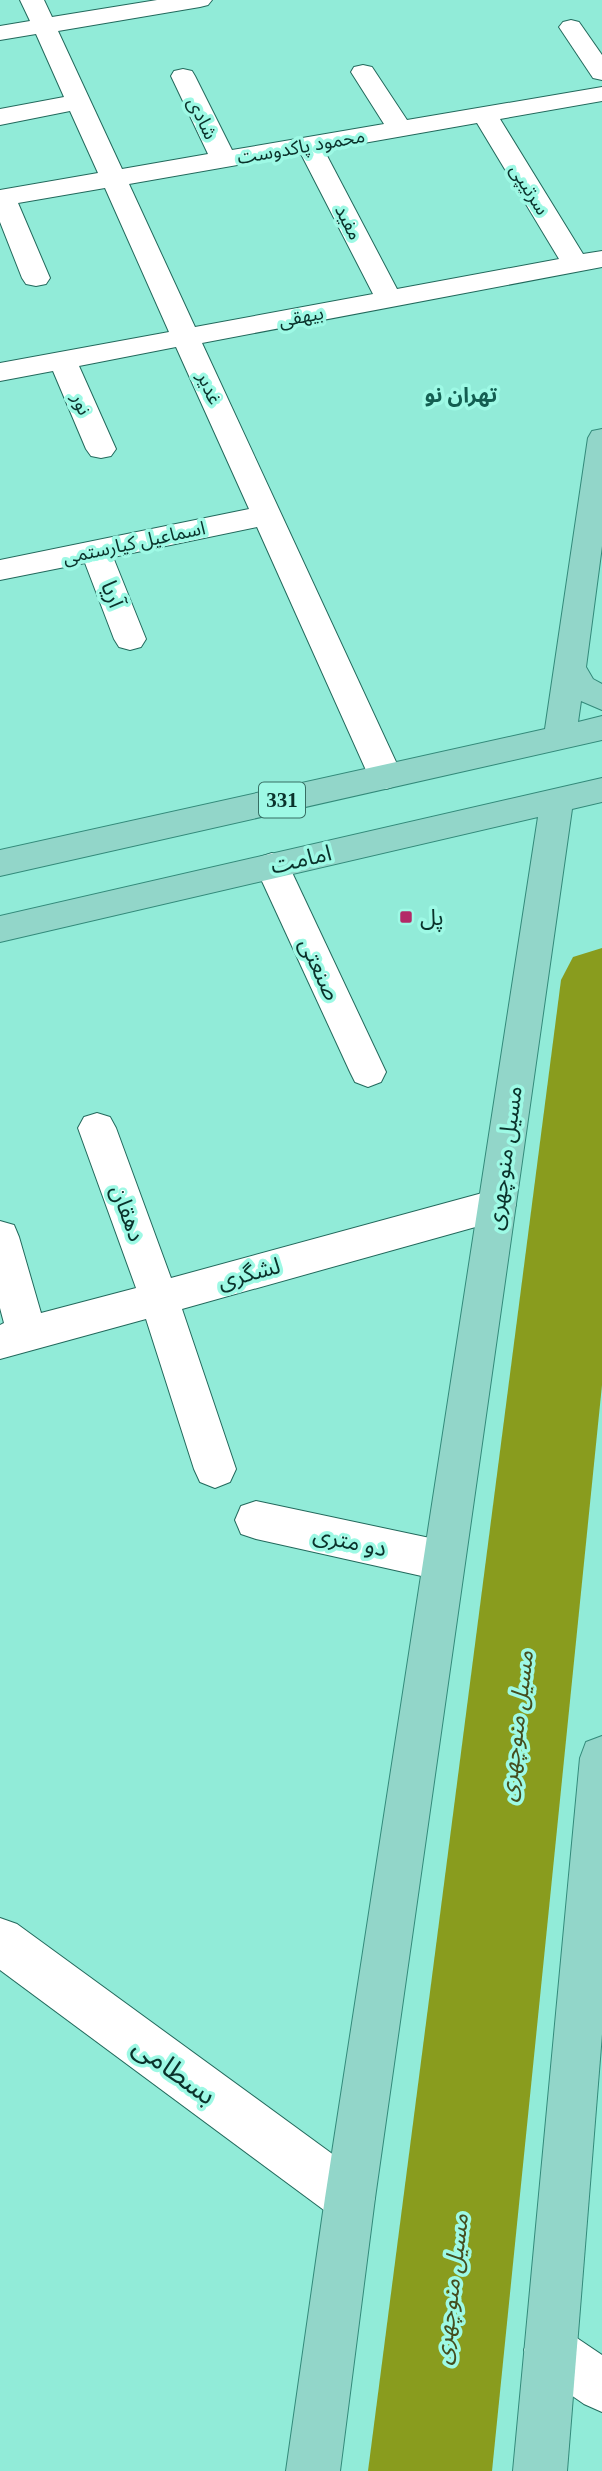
<svg xmlns="http://www.w3.org/2000/svg" width="602" height="2471" viewBox="0 0 602 2471" font-family="'Times New Roman','Noto Sans Arabic',serif">
<style>
.lines{fill:none;stroke-linecap:round;stroke-linejoin:round}
.river{fill:#899c1e;fill-rule:evenodd}
.minor-casing{stroke:#22695c;stroke-width:2}
.major-casing{stroke:#338a7a;stroke-width:2}
.minor{fill:#fff;fill-rule:evenodd}
.major{fill:#92d6c9;fill-rule:evenodd}
.poi-dot{fill:#b32967;stroke:#9ef9e5;stroke-width:2.5}
.labels{text-anchor:middle;stroke-width:7;stroke-linejoin:round;paint-order:stroke}
.far-street-label{font-size:19px;fill:#0a322b;stroke:#9ef9e5}
.far-neighbourhood-label{font-size:21px;font-weight:bold;fill:#135e51;stroke:#9ef9e5}
.shield{fill:#9ef9e5;stroke:#366e63;stroke-width:2}
.shield-label{font-size:21px;font-weight:bold;fill:#0a322b}
.street-label{font-size:23px;fill:#0a322b;stroke:#9ef9e5}
.poi-label{font-size:23px;fill:#0a322b;stroke:#9ef9e5;text-anchor:start}
.water-label{font-size:24px;font-style:italic;fill:#444d1e;stroke:#9ef9e5}
.near-street-label{font-size:28px;fill:#0a322b;stroke:#9ef9e5}
</style>
<rect width="100%" height="100%" fill="#91ebd8"/>
<g class="lines">
<path class="river" d="M602 948V1385L492 2471H368L561 980 573 957Z"/>
<g class="minor-casing">
<g id="minor">
<path d="M20 0H44L52 17 157 0H212L208 5 200 7 58 31 122 169 208 154 171 76 174 71 183 69 192 71 195 76 232 150 384 124 351 72 354 67 363 65 372 67 407 120 602 87V101L500 119 583 254 602 251V267L202 343 403 777 398 785 386 789 374 785 369 777 257 527 113 557 146 639 141 647 130 650 119 647 114 639 85 563 0 580V560L249 509 176 347 79 366 116 449 111 456 101 458 91 456 86 449 53 371 0 381V363L169 332 105 188 18 203 50 278 46 284 36 286 26 284 22 278 0 222V190L98 173 70 111 0 125V109L64 97 36 34 0 40V26L30 21ZM477 123 559 259 397 289 324 150ZM301 154 373 294 195 327 129 184Z"/>
<path d="M571 20 579 22 602 55V80L593 78 559 27 563 22Z"/>
<path d="M272 853 284 857 289 866 386 1072 381 1082 368 1087 355 1082 350 1072 255 866 260 857Z"/>
<path d="M97 1113 110 1117 116 1128 171 1278 497 1189 510 1194 516 1205 510 1216 497 1221 182 1309 236 1469 230 1482 215 1488 200 1482 194 1469 146 1319 0 1359V1325L4 1323 0 1308V1221L14 1225 19 1237 41 1313 136 1288 78 1128 84 1117Z"/>
<path d="M256 1501 444 1541 459 1547 465 1561 459 1575 444 1581 256 1539 241 1534 235 1520 241 1506Z"/>
<path d="M0 1918 17 1924 368 2180 375 2198 368 2216 350 2223 332 2216 0 1970Z"/>
<path d="M550 2324 568 2332 602 2355V2412L584 2404 532 2368 524 2350 532 2332Z"/>
</g>
</g>
<g class="major-casing">
<g id="major">
<path d="M602 429V546L586 667 593 679 602 684V710L581 701 578 722 602 716V740L0 876V850L545 729 588 438 592 431Z"/>
<path d="M602 778V802L572 809 375 2198 340 2471H286L325 2198 538 817 0 942V916Z"/>
<path d="M602 1736V2034L567 2471H513L580 1758 586 1742Z"/>
</g>
</g>
<use href="#minor" class="minor"/>
<use href="#major" class="major"/>
</g>
<rect class="poi-dot" x="399" y="910" width="14" height="14" rx="3.5"/>
<g class="labels">
<g class="far-street-label">
<text transform="translate(203 118) rotate(64)" y="7">شادی</text>
<text transform="translate(301 146) rotate(-10)" y="7">محمود پاکدوست</text>
<text transform="translate(530 189) rotate(58)" y="7">سرتیپی</text>
<text transform="translate(349 222) rotate(63)" y="7">مفید</text>
<text transform="translate(301 316) rotate(-11)" y="7">بیهقی</text>
<text transform="translate(210 388) rotate(66)" y="7">غدیر</text>
<text transform="translate(82 404) rotate(67)" y="7">نور</text>
<text transform="translate(134 542) rotate(-12)" y="7">اسماعیل کیارستمی</text>
</g>
<g class="far-neighbourhood-label">
<text x="461" y="402">تهران نو</text>
</g>
<rect class="shield" x="259" y="782.5" width="46" height="35" rx="5"/>
<g class="shield-label">
<text x="282" y="807">331</text>
</g>
<g class="street-label">
<text transform="translate(113 594) rotate(68)" y="8">آریا</text>
<text transform="translate(301 859) rotate(-13)" y="8">امامت</text>
<text transform="translate(320 969) rotate(65)" y="8">صنعتی</text>
<text transform="translate(504 1158) rotate(-82)" y="8">مسیل منوچهری</text>
<text transform="translate(128 1213) rotate(70)" y="8">دهقان</text>
<text transform="translate(249 1273) rotate(-15)" y="8">لشگری</text>
<text transform="translate(350 1541) rotate(12)" y="8">دو متری</text>
</g>
<g class="poi-label">
<text x="420" y="925">پل</text>
</g>
<g class="water-label">
<text transform="translate(516 1726) rotate(-83)" y="8">مسیل منوچهری</text>
<text transform="translate(451 2289) rotate(-83)" y="8">مسیل منوچهری</text>
</g>
<g class="near-street-label">
<text transform="translate(175 2070) rotate(36)" y="10">بسطامی</text>
</g>
</g>
</svg>
